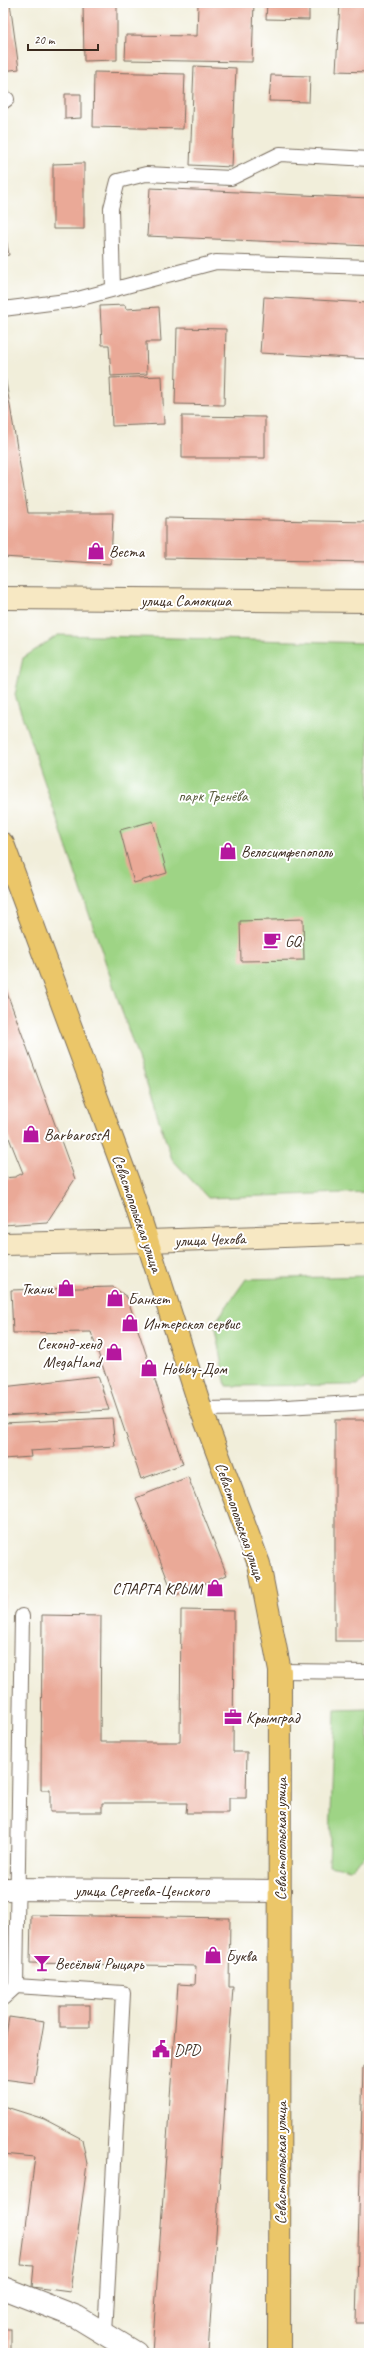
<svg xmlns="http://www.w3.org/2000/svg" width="372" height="2356" viewBox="0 0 372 2356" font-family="Caveat,sans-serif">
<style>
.green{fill:#9ed485;stroke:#6c7f52}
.building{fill:#eaa997}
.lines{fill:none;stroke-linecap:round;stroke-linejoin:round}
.lane-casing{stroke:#7b6f60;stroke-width:16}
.street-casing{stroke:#7b6f60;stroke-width:24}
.secondary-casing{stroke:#7b6f60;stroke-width:24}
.primary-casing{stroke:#7b6f60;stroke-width:24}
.lane{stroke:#fff;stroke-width:14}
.street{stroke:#fff;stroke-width:22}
.secondary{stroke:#f7e8c3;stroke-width:22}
.primary{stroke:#ebc669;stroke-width:22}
.labels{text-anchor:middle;stroke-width:4;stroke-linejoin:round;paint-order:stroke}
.poi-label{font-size:16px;fill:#3b2a1e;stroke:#fff;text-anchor:start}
.street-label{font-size:16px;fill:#3b2a1e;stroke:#fff}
.park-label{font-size:16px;fill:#595d3d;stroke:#fff}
</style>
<rect width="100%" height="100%" fill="#fff"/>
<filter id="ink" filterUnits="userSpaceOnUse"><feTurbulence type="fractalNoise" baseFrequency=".025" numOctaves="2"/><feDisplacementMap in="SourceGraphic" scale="8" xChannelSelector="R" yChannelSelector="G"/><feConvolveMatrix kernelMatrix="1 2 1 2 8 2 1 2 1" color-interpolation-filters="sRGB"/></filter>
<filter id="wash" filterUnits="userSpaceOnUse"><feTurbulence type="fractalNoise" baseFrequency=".012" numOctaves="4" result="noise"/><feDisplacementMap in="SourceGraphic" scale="16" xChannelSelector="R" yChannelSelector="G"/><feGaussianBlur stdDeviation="0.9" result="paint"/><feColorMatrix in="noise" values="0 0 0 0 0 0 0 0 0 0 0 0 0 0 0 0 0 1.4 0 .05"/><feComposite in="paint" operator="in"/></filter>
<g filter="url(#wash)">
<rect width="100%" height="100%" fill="#f1eeda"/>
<g class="green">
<path d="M58 635 369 643V1192L208 1198 172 1159 15 695 23 658Z"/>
<path d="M369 1276V1375L358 1385 226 1386 214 1324 246 1279Z"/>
<path d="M369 1709 368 1853 350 1869 329 1865 335 1710Z"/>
</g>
<g id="blocks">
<g class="building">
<path d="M3 3H10L19 69 3 71Z"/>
<path d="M83 3H117V60L84 61Z"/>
<path d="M198 3H254L252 62 125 60 126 35 197 36Z"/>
<path d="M267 3H309V20L266 19Z"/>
<path d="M340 3H369V72L336 71Z"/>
<path d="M194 66 236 68 232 167 190 165Z"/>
<path d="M94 72 185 74 183 129 93 127Z"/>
<path d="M271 75 310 76 309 102 269 101Z"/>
<path d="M65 94H81V118L65 119Z"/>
<path d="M84 163V229H53V164Z"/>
<path d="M150 188 369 198V246L147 236Z"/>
<path d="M3 222 9 255 3 256Z"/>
<path d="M264 297 369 303V359L260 353Z"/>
<path d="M125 305 126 309 159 307 161 342H146L147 374 111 376 109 345H102L100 306Z"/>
<path d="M177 328 226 329 224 405 175 404Z"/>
<path d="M3 364 28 513H113L111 564 3 557Z"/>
<path d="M162 376 164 424 112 426 110 378Z"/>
<path d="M182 416 265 417V458H182Z"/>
<path d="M165 518 369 522V562L165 558Z"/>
<path d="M153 821 167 873 134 883 120 830Z"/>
<path d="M303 919 304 960 241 961 240 921Z"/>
<path d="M3 982 75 1179 47 1222 3 1225V1178L15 1177 23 1173 3 1123Z"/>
<path d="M113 1287 127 1297 183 1464 141 1479 91 1332 13 1333 11 1290Z"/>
<path d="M98 1376 109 1410 3 1416V1387Z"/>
<path d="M112 1418 115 1446 30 1451 31 1457 3 1459V1423Z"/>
<rect x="335" y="1420" width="34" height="221"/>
<path d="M188 1477 227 1575 174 1596 136 1498Z"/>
<path d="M3 1571H6L4 1610H3Z"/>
<path d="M181 1610 234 1611 233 1752H247L246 1798H229V1813H186L187 1803H102V1812H50V1790H41L42 1615 101 1616 100 1742H180Z"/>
<path d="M31 1915 230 1918 229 1987H233L208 2353H152L178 1984 195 1985 196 1966 30 1963Z"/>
<rect x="60" y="2005" width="30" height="22"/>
<path d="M9 2017 44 2022 34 2083 3 2079V2054Z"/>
<path d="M363 2066H369V2323H356Z"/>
<path d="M3 2106 44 2119 82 2139 87 2164 70 2292 32 2287 34 2266 21 2265 35 2157 3 2154Z"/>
<rect x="3" y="2329" width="8" height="24"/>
</g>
</g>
</g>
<g filter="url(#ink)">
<use href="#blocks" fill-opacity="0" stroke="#7b6f60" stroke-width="1"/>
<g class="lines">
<g class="lane-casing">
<g id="lane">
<path d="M3 102 7 99"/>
<path d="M113 289 111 208 118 181 146 174 231 178 280 154 369 159"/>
<path d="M3 309 74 300 216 262 369 267"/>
<path d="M201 1409 270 1408 369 1402"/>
<path d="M22 1616 16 1986 123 1993 105 2334"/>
<path d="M280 1671 369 1672"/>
<path d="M3 1998 16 1986"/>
</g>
</g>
<g class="street-casing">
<g id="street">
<path d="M3 1889 280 1891"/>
<path d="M3 2288 77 2317 136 2353"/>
</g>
</g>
<g class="secondary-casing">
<g id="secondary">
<path d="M3 598 369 601"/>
<path d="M3 1244 149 1241 369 1233"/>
</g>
</g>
<g class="primary-casing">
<path id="primary" d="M3 844 130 1187 201 1409 259 1564 280 1671 279 2353"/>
</g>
<use href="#lane" class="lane"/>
<use href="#street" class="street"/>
<use href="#secondary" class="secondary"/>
<use href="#primary" class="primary"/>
</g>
</g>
<defs>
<g id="shop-bare" transform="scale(1.38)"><path d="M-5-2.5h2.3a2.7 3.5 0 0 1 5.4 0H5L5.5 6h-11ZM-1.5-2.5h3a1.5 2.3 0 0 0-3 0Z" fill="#b5179e" stroke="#fff" stroke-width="2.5" paint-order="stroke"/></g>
<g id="cafe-bare" transform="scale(1.38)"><path d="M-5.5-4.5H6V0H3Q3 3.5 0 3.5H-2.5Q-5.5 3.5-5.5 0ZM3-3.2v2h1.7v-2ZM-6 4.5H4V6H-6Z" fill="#b5179e" stroke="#fff" stroke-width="2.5" paint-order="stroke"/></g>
<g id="office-bare" transform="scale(1.38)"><path d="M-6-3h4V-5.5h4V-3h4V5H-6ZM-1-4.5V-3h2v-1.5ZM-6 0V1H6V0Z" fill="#b5179e" stroke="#fff" stroke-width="2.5" paint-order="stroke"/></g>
<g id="bar-bare" transform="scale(1.38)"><path d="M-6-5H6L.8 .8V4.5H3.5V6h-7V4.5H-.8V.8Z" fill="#b5179e" stroke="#fff" stroke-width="2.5" paint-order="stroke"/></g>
<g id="civic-bare" transform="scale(1.38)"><path d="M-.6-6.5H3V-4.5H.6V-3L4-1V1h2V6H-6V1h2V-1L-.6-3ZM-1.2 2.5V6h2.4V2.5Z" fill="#b5179e" stroke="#fff" stroke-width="2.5" paint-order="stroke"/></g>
</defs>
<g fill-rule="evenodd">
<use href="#shop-bare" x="96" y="551"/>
<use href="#shop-bare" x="228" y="851"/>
<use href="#cafe-bare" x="272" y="940"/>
<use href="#shop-bare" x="31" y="1134"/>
<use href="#shop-bare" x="66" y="1288"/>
<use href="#shop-bare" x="115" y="1298"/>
<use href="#shop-bare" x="130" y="1323"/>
<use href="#shop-bare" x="114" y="1352"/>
<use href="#shop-bare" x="149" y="1368"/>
<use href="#shop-bare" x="215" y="1588"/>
<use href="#office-bare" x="233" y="1717"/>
<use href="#shop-bare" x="213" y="1955"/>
<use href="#bar-bare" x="42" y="1963"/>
<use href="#civic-bare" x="161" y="2049"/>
</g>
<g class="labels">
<g class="poi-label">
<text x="109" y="557">Веста</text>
<text x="241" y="857">Велосимфепополь</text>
<text x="285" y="946">GQ</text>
<text x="44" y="1140">BarbarossA</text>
<text x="53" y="1294" text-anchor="end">Ткани</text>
<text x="128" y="1304">Банкет</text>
<text x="143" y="1329">Интерскол сервис</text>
<text x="101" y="1349" text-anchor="end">Секонд-хенд<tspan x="101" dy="18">MegaHand</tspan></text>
<text x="162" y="1374">Hobby-Дом</text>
<text x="202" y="1594" text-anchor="end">СПАРТА КРЫМ</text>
<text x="246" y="1723">Крымград</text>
<text x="226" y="1961">Буква</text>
<text x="55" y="1969">Весёлый Рыцарь</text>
<text x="174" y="2055">DPD</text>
</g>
<g class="street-label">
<text x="186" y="606">улица Самокиша</text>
<text transform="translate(138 1213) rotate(71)" y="6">Севастопольская улица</text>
<text transform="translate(210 1239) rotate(-2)" y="6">улица Чехова</text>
<text transform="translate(241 1521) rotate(71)" y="6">Севастопольская улица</text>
<text transform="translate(280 1839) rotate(-90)" y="6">Севастопольская улица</text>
<text x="142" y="1896">улица Сергеева-Ценского</text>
<text transform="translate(280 2163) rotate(-90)" y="6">Севастопольская улица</text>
</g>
<g class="park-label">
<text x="213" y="801">парк Тренёва</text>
</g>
</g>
<rect width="372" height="2356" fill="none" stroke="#fff" stroke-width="16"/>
<path d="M28 44v6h70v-6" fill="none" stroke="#3b2a1e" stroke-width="2"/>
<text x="34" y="44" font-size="12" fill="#3b2a1e" stroke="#ffffff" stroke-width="3" paint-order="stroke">20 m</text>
</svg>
